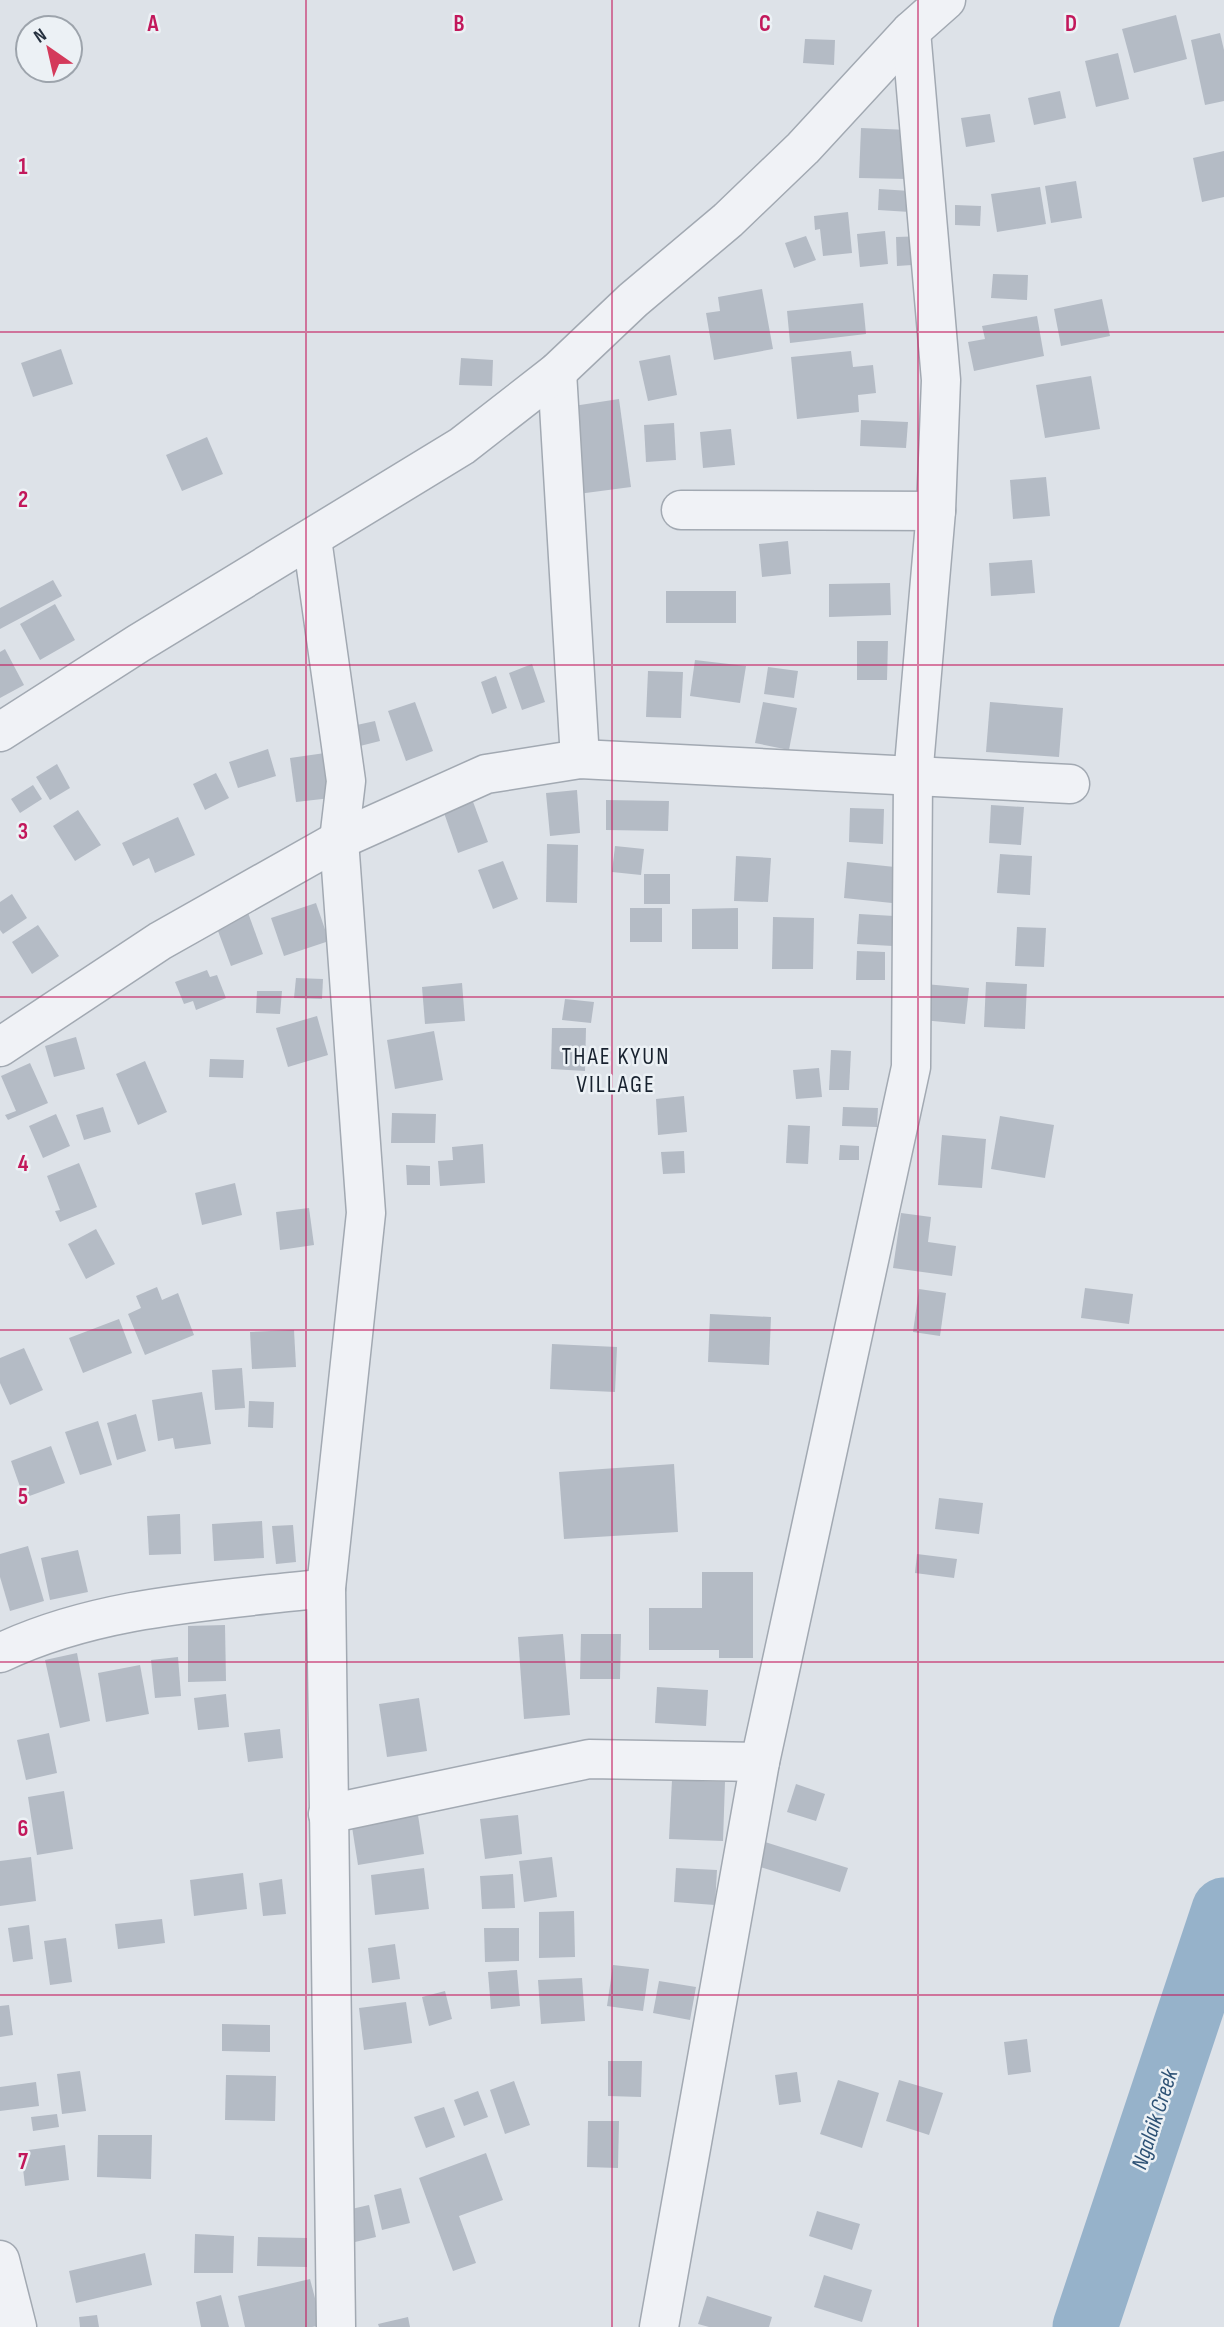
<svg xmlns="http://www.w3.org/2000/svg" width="1224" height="2327" viewBox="0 0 1224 2327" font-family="'Sofia Sans Condensed',sans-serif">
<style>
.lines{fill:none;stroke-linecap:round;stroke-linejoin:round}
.river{stroke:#96b2ca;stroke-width:65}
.building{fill:#b4bbc5}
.minor-casing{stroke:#a2a9b2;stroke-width:41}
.minor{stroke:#f0f2f6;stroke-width:38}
.grid{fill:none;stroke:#c2185b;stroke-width:2;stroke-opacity:0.55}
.labels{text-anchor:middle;stroke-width:5;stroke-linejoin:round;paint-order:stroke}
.water-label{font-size:23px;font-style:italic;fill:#2e5275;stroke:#ecf1f5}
.quarter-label{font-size:24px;letter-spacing:2px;fill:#18222f;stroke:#ecf1f5}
.grid-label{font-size:23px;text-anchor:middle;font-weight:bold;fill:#c2185b;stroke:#ecf1f5;stroke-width:5;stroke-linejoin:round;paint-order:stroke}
</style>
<rect width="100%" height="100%" fill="#dde2e8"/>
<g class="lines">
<path class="river" d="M1085 2327 1224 1910"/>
</g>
<g class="building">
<path d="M1176 15 1187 59 1134 73 1122 29Z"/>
<path d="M1220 33 1224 50V101L1205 105 1191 40Z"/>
<path d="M805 39 835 40 834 65 803 63Z"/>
<path d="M1118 53 1129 99 1096 107 1085 61Z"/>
<path d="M1060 91 1066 118 1034 125 1028 98Z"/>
<path d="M990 114 995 142 966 147 961 118Z"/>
<path d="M861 128 910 130 908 179 859 178Z"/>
<path d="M1224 151V197L1202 202 1193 158Z"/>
<path d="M1076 181 1082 218 1051 223 1045 186Z"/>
<path d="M1040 187 1046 224 997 232 991 194Z"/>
<path d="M879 189 910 191V212L878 210Z"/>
<path d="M955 205 981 206 980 226 955 225Z"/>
<path d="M848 212 852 253 823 256 820 229 815 230 814 216Z"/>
<path d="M885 231 888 264 860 267 857 234Z"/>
<path d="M806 236 816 260 794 268 785 243Z"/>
<path d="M926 236 927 264 897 266 896 237Z"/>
<path d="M993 274 1028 275 1027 300 991 298Z"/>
<path d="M762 289 773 349 714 360 706 313 720 311 718 297Z"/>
<path d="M1102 299 1110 336 1061 346 1054 309Z"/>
<path d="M863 303 866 334 790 343 787 311Z"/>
<path d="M1037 316 1044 356 974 371 968 342 985 339 982 326Z"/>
<path d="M61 349 73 384 33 397 21 363Z"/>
<path d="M851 351 853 367 873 365 876 393 858 395 859 412 797 419 791 357Z"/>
<path d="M670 355 677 395 648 401 639 361Z"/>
<path d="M461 358 493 360 492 386 459 385Z"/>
<path d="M1091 376 1100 429 1045 438 1036 385Z"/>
<path d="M619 399 631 487 578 494 567 407Z"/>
<path d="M861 420 908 422 906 448 860 446Z"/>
<path d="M674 423 676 460 646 462 644 425Z"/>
<path d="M731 429 735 465 703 468 700 432Z"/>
<path d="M207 437 223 474 182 491 166 455Z"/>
<path d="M1046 477 1050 516 1013 519 1010 480Z"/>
<path d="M788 541 791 574 762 577 759 544Z"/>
<path d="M1032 560 1035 593 991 596 989 563Z"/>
<path d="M53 580 62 596 0 629V608Z"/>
<path d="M890 583 891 615 829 617V584Z"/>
<rect x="666" y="591" width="70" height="32"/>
<path d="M55 604 75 640 40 660 20 624Z"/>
<path d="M857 641H888L887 680H857Z"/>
<path d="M5 649 24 685 0 698V652Z"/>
<path d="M695 660 746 666 740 703 690 696Z"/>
<path d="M532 664 545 702 522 710 509 673Z"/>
<path d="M768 667 798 671 794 698 764 694Z"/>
<path d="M648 671 683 672 681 718 646 717Z"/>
<path d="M496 676 507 708 492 714 481 682Z"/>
<path d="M415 702 433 751 406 761 388 711Z"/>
<path d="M763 702 797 708 789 750 755 743Z"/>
<path d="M990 702 1063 708 1059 757 986 752Z"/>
<path d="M375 721 380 741 348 749 343 728Z"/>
<path d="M268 749 276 776 238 788 229 762Z"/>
<path d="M325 753 331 798 296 802 290 758Z"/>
<path d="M57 764 70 788 50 800 36 777Z"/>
<path d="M216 773 229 798 205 810 193 784Z"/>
<path d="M33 785 42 799 20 813 11 799Z"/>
<path d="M577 790 580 833 550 836 546 793Z"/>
<path d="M472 799 488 842 458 853 443 810Z"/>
<path d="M606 800 669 801 668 831 606 830Z"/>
<path d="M991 805 1024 807 1021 845 989 843Z"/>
<path d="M850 808 884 809 883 844 849 842Z"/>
<path d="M78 810 101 845 75 861 53 826Z"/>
<path d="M178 817 195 855 155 873 149 858 133 866 122 843Z"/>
<path d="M547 844 578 845 577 903 546 902Z"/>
<path d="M615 846 644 849 641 875 612 872Z"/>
<path d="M1000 854 1032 856 1030 895 997 893Z"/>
<path d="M736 856 771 858 768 902 734 901Z"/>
<path d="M503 861 518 899 493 909 478 870Z"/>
<path d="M847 862 895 867 892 903 844 898Z"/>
<rect x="644" y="874" width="26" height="30"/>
<path d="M12 894 27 918 3 934 0 930V902Z"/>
<path d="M316 903 329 941 284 956 271 918Z"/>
<rect x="630" y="908" width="32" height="34"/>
<path d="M738 908V949H692V909Z"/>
<path d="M247 910 263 954 231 966 215 923Z"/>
<path d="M859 914 894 916 893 946 857 944Z"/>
<path d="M773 917 814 918 813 969H772Z"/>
<path d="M38 925 59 956 32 974 12 942Z"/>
<path d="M1017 927 1046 928 1044 967 1015 966Z"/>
<path d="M857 951 885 952V980H856Z"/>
<path d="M207 970 210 977 217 975 226 998 196 1010 193 1001 184 1004 175 982Z"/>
<path d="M296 978 323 979 322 999 294 998Z"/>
<path d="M986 982 1027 984 1025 1029 984 1027Z"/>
<path d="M462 983 465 1021 425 1024 422 987Z"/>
<path d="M925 984 969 988 965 1024 922 1020Z"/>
<path d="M257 991H282L280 1014 256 1013Z"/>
<path d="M565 999 594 1002 591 1023 562 1020Z"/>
<path d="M317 1016 328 1055 288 1067 276 1028Z"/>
<path d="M552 1028H586L585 1071 551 1069Z"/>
<path d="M434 1031 443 1080 395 1089 387 1040Z"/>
<path d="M76 1037 85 1069 54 1077 45 1046Z"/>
<path d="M831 1050 851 1051 849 1090H829Z"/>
<path d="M210 1059 244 1060 243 1078 209 1077Z"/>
<path d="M145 1061 167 1112 138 1125 116 1074Z"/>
<path d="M30 1063 48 1103 8 1120 5 1115 16 1111 1 1076Z"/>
<path d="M819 1068 822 1097 796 1099 793 1070Z"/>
<path d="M684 1096 687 1132 658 1135 656 1099Z"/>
<path d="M103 1107 111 1132 84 1140 76 1115Z"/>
<path d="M843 1107 878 1108 877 1127 842 1126Z"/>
<path d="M392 1113 436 1114 435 1143H391Z"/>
<path d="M56 1114 70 1146 43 1158 29 1126Z"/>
<path d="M1000 1116 1054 1125 1045 1178 991 1169Z"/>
<path d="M788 1125 810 1126 808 1164 786 1163Z"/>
<path d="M942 1135 986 1139 982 1188 938 1185Z"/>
<path d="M483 1144 485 1183 440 1186 438 1161 453 1160 452 1147Z"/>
<path d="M840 1145 859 1146V1160H839Z"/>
<path d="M684 1151 685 1173 663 1174 661 1152Z"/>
<path d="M79 1163 97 1207 60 1222 55 1211 60 1210 47 1176Z"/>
<path d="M406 1165 430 1166V1185H407Z"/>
<path d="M235 1183 242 1215 202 1225 195 1193Z"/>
<path d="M309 1208 314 1245 280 1250 276 1212Z"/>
<path d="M901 1213 931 1217 928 1242 956 1246 952 1276 893 1268Z"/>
<path d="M96 1229 115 1264 86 1279 68 1244Z"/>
<path d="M157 1287 162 1300 178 1293 194 1335 145 1355 128 1314 141 1308 136 1296Z"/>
<path d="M1085 1288 1133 1294 1129 1324 1081 1318Z"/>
<path d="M919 1289 946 1293 940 1336 913 1332Z"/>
<path d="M710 1314 771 1317 769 1365 708 1362Z"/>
<path d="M119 1319 132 1353 83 1373 69 1338Z"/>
<path d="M294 1330 296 1367 252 1369 250 1332Z"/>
<path d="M552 1344 617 1347 615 1392 550 1389Z"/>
<path d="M24 1348 43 1390 10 1405 0 1383V1358Z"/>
<path d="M242 1368 245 1408 215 1410 212 1370Z"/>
<path d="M202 1392 211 1444 175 1449 173 1438 158 1441 152 1400Z"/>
<path d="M249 1401 274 1402 273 1428 248 1427Z"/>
<path d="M136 1414 146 1451 117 1460 107 1423Z"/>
<path d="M98 1421 112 1465 80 1475 65 1432Z"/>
<path d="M51 1446 65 1483 24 1498 11 1461Z"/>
<path d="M674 1464 678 1532 564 1539 559 1472Z"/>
<path d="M939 1498 983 1503 979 1534 935 1529Z"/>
<path d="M180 1514 181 1554 149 1555 147 1516Z"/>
<path d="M262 1521 264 1558 214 1561 212 1524Z"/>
<path d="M293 1525 296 1562 276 1564 272 1526Z"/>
<path d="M28 1546 44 1601 10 1611 0 1577V1554Z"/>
<path d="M78 1550 88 1592 50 1600 41 1558Z"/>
<path d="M917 1554 957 1559 954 1578 915 1573Z"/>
<path d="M702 1572H753V1658H719V1650H649V1608H702Z"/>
<path d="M225 1625 226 1681 188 1682V1626Z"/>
<path d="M563 1634 570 1715 524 1719 518 1637Z"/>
<path d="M581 1634H621L620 1679H580Z"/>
<path d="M77 1653 90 1721 60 1728 45 1660Z"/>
<path d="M178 1657 181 1696 155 1698 151 1660Z"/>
<path d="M140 1665 149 1714 106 1722 98 1673Z"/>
<path d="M657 1687 708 1690 706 1726 655 1723Z"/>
<path d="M226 1694 229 1727 198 1730 194 1698Z"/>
<path d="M419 1698 427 1751 387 1757 379 1704Z"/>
<path d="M280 1729 283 1758 248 1762 244 1733Z"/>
<path d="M49 1733 57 1773 26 1780 17 1740Z"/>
<path d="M672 1780 725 1782 723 1841 669 1839Z"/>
<path d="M796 1784 825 1794 816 1821 787 1812Z"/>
<path d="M64 1791 73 1849 37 1855 28 1797Z"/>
<path d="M418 1815 424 1854 358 1865 352 1827Z"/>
<path d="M518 1815 522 1854 485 1859 480 1819Z"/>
<path d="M765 1842 848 1868 840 1892 757 1866Z"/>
<path d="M31 1857 36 1901 0 1906V1861Z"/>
<path d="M552 1857 557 1897 524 1902 519 1861Z"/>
<path d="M424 1868 429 1909 375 1915 371 1875Z"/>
<path d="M676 1868 717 1870 715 1905 674 1902Z"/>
<path d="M243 1873 247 1909 194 1916 190 1880Z"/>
<path d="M513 1874 515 1908 482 1909 480 1876Z"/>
<path d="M282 1879 286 1914 263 1916 259 1883Z"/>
<path d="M574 1911 575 1957 539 1958V1912Z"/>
<path d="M162 1919 165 1943 118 1949 115 1924Z"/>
<path d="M29 1925 33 1959 13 1962 8 1928Z"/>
<path d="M484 1928H519V1961L485 1962Z"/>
<path d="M66 1938 72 1982 50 1985 44 1941Z"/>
<path d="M395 1944 400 1979 372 1983 368 1948Z"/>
<path d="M613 1965 649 1969 643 2011 607 2006Z"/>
<path d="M517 1970 520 2006 491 2009 488 1972Z"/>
<path d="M582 1978 585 2021 541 2024 538 1980Z"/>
<path d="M659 1981 696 1987 690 2020 653 2013Z"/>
<path d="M445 1991 452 2019 429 2026 422 1997Z"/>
<path d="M406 2002 412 2043 364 2050 359 2008Z"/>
<path d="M9 2005 13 2035 0 2037V2006Z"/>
<path d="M222 2024 270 2025V2052L222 2051Z"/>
<path d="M1027 2039 1031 2072 1008 2075 1004 2042Z"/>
<path d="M608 2061H642L641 2097 608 2096Z"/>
<path d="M80 2071 86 2111 62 2114 57 2074Z"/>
<path d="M797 2072 801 2102 779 2105 775 2075Z"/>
<path d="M226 2075 276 2076 275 2121 225 2120Z"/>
<path d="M838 2080 879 2093 862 2148 820 2134Z"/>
<path d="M899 2080 943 2093 929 2135 886 2121Z"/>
<path d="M514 2081 530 2125 505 2134 490 2090Z"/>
<path d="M36 2082 39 2106 0 2111V2087Z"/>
<path d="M478 2091 488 2117 464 2126 454 2100Z"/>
<path d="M444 2107 455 2137 426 2148 414 2117Z"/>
<path d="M57 2114 59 2127 33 2131 31 2117Z"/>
<path d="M588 2121H619L618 2168 587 2167Z"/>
<path d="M98 2135H152L151 2179 97 2177Z"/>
<path d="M65 2145 69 2180 25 2186 21 2151Z"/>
<path d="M486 2153 503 2200 459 2216 476 2263 453 2271 419 2178Z"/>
<path d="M401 2188 410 2223 382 2230 374 2195Z"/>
<path d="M369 2205 376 2237 355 2242 347 2210Z"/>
<path d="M817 2211 860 2224 852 2250 809 2236Z"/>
<path d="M195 2234 234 2236 233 2273H194Z"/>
<path d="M258 2237 307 2238V2267L257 2266Z"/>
<path d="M145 2253 152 2285 76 2303 69 2271Z"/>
<path d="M824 2275 872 2290 862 2322 814 2307Z"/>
<path d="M310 2279 322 2325 312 2327H245L238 2296Z"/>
<path d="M221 2295 229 2327H201L196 2302Z"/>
<path d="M707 2296 772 2317 769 2327H709L698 2324Z"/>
<path d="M97 2315 99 2327H80L79 2317Z"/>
<path d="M408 2317 410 2327H379L378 2324Z"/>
</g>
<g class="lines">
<g class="minor-casing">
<g id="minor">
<path d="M557 372 580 759"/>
<path d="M681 510 936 511"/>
<path d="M312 539 346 781 339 840 366 1213 326 1588 336 2327"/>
<path d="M0 732 139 643 462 446 557 372 633 300 728 220 803 148 911 31 946 0"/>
<path d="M0 1047 160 941 339 840 486 774 580 759 1070 784"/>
<path d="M0 1653C101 1605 216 1601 326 1588"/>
<path d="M328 1814 589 1759 760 1762"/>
<path d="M0 2260 17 2327"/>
<path d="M659 2327 760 1762 911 1067 913 777 936 511 941 380 911 31"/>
</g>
</g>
<use href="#minor" class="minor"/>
</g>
<path class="grid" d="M306 0V2327M612 0V2327M918 0V2327M0 332H1224M0 665H1224M0 997H1224M0 1330H1224M0 1662H1224M0 1995H1224"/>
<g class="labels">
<g class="water-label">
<text transform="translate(1154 2119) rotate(-72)" y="8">Ngalaik Creek</text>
</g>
<g class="quarter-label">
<text x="616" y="1064">THAE KYUN<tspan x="616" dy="28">VILLAGE</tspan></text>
</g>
</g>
<g class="grid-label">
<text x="153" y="31">A</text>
<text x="459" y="31">B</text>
<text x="765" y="31">C</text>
<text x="1071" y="31">D</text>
<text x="23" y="174">1</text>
<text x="23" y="507">2</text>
<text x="23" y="839">3</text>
<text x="23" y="1171">4</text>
<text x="23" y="1504">5</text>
<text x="23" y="1836">6</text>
<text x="23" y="2169">7</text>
</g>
<g transform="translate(49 49) rotate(326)"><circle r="33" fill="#ecf1f5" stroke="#9da4ac" stroke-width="2"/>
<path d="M0-5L12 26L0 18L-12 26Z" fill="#d43a5b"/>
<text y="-10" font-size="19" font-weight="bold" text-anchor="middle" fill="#26313f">N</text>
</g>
</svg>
